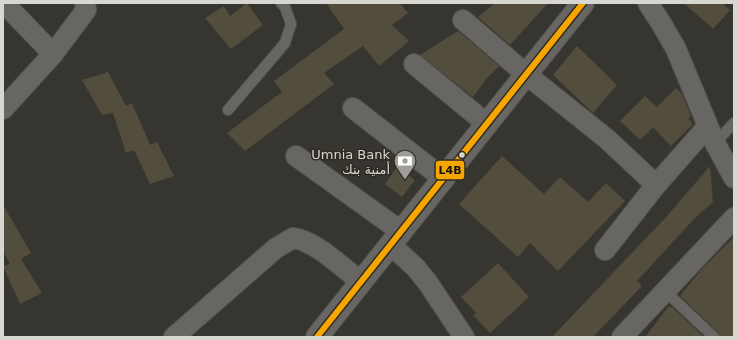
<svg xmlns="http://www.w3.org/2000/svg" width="737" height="340" viewBox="0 0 737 340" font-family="'DejaVu Sans','Noto Naskh Arabic',sans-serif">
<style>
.building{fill:#524d3c}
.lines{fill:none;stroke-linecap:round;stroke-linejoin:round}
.lane-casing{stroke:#52514d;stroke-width:12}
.street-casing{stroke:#52514d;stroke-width:22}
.secondary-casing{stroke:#52514d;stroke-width:24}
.lane{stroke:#676663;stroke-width:10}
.street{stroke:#676663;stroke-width:20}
.secondary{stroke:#676663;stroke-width:22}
.bus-1-casing{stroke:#2f2c23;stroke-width:9}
.bus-1{stroke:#f7a600;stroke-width:6}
.bus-dot{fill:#d8d6d0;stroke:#2f2c23;stroke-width:1.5}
.labels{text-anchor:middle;stroke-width:3;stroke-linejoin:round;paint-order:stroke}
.poi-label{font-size:13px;fill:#d8d6d0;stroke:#2f2c23;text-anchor:end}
.line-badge{stroke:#2f2c23;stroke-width:1.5}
.pale-badge-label{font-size:11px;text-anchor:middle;font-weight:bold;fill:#111}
</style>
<rect width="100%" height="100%" fill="#363530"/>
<g class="building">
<path d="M247 3 263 25 231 49 205 18 224 6 230 16Z"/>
<path d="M326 3H400L408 13 392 25 409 41 379 66 363 46 324 73 334 84 245 151 227 133 282 92 274 81 344 29Z"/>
<path d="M495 3H548L510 45 478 17Z"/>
<path d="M684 3H722L730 10 713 29Z"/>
<path d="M458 31 499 66 487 78 473 97 420 55Z"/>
<path d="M577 46 617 85 593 113 553 75Z"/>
<path d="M108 72 126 106 132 103 150 145 157 142 174 176 150 184 134 150 126 153 113 113 102 115 82 80Z"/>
<path d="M676 88 682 94 691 116 688 119 693 124 671 146 653 127 640 140 620 121 645 96 657 107Z"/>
<path d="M502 156 544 194 560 177 588 202 606 183 625 201 558 271 530 243 518 257 459 204Z"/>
<path d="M710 166 713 202 695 218 637 281 642 286 593 337H552L667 216Z"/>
<path d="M397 167 415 180 402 197 385 184Z"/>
<path d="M3 205 31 253 21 259 42 293 20 304 3 266 10 264 3 251Z"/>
<path d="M734 237V337H720L718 332 680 296 701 270Z"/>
<path d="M498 263 529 297 490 333 473 315 476 313 461 297Z"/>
<path d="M669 306 670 308 671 306 704 337H645Z"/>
</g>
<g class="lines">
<g class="lane-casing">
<g id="lane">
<path d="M228 110 285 43 291 24 285 7 281 3"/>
<path d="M715 143 734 123"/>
<path d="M665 291 714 337"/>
</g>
</g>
<g class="street-casing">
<g id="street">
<path d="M4 3 53 54"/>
<path d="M648 3 661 23 676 49 715 143 734 178"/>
<path d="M463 20 527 75 607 139 656 185"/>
<path d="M414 64 487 124"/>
<path d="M353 108 444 179"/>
<path d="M3 109 53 54 86 10 85 3"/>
<path d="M296 156 402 232"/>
<path d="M391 245 416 268 428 283 464 337"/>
<path d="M605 250 656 185 707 127"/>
<path d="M174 337 276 248 293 238C316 241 343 268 361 282"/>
<path d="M622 337 734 218"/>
</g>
</g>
<g class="secondary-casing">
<path id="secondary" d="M317 337 583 3"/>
</g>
<use href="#lane" class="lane"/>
<use href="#street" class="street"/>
<use href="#secondary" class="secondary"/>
<g class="bus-1-casing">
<path id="bus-1" d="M317 337 583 3"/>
</g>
<use href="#bus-1" class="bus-1"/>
</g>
<defs>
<g id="bank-pin" transform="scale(1.15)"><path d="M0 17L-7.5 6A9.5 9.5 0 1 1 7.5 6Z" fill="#9f9e98" stroke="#2f2c23"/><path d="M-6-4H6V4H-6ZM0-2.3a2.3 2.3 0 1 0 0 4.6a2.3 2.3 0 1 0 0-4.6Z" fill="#fff"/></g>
</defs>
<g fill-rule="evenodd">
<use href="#bank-pin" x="405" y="161"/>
</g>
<circle class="bus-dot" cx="462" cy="155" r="3.5"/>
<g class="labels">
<g class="poi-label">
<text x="390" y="159">Umnia Bank<tspan x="390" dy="15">أمنية بنك</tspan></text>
</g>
</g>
<rect class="line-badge" x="435" y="160" width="30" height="20" rx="4" fill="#f7a600"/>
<g class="pale-badge-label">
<text x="450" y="174">L4B</text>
</g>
<rect width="737" height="340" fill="none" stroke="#d8d6d0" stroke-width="8"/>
</svg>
